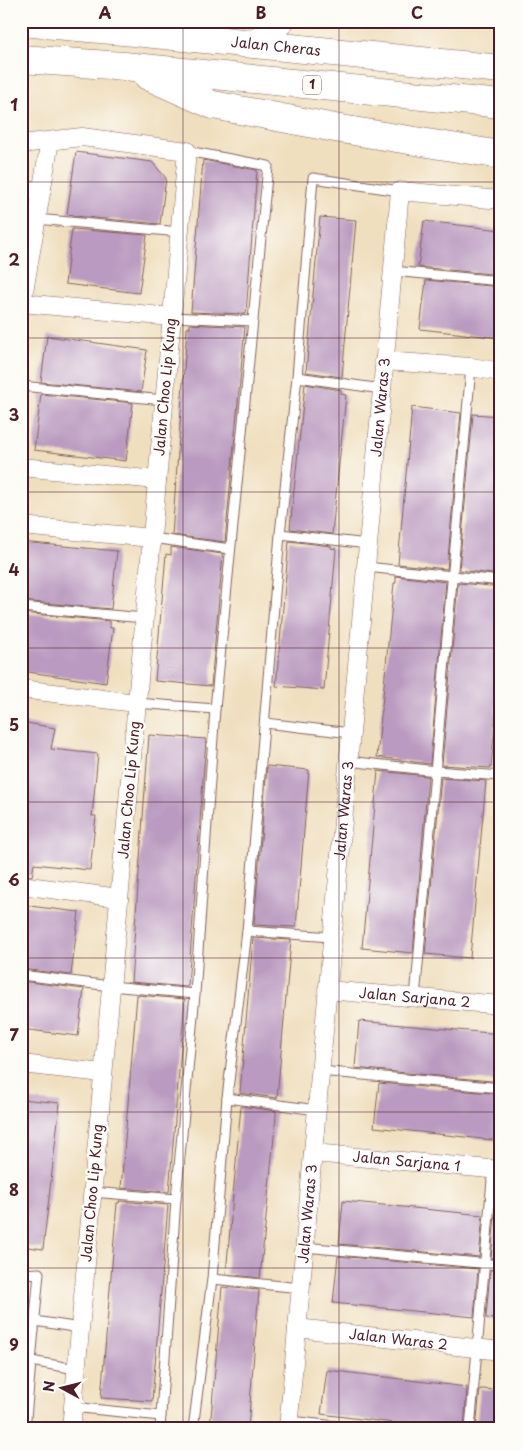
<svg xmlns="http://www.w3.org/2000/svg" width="522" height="1450" viewBox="0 0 522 1450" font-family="'Playpen Sans',sans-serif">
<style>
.building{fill:#ba9ac0}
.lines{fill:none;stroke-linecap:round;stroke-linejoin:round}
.service-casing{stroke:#84625f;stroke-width:11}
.minor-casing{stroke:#84625f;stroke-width:19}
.trunk-casing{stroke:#84625f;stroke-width:29}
.service{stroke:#fff;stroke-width:9}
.minor{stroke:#fff;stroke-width:18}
.trunk{stroke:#fff;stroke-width:28}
.grid{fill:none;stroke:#4a1f2b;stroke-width:1;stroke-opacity:0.55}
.labels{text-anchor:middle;stroke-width:5;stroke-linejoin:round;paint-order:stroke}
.shield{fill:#fdfcf7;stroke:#806168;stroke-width:1}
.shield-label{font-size:12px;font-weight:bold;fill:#4a1f2b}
.street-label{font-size:14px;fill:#4a1f2b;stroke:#fdfcf7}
.neatline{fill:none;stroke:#4a1f2b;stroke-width:2}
.grid-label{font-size:16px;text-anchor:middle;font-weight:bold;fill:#4a1f2b}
</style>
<rect width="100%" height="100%" fill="#fdfcf7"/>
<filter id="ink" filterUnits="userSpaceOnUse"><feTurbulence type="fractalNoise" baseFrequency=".02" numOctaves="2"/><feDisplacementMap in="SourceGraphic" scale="10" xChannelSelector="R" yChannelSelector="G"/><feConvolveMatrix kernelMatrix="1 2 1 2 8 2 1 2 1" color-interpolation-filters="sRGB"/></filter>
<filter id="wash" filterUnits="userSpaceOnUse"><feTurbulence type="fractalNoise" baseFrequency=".0096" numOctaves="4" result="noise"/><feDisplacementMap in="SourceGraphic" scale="20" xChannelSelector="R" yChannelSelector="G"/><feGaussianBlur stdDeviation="1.12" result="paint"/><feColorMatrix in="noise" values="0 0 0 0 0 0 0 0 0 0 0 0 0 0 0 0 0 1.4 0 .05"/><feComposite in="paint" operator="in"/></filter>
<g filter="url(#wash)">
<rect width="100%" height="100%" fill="#f0dfbf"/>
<g id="blocks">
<g class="building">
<path d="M76 152 152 162 166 178 160 224 74 216V215L67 214Z"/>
<path d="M203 160 257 170 246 314 191 312Z"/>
<path d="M320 217 356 220 342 377 306 372Z"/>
<path d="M424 221 501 230V275L418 267Z"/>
<path d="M72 229 147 235 139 293 65 284Z"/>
<path d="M426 280 501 287V338L420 329Z"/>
<path d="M190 324 245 327 225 542 172 535 187 328H190Z"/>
<path d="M47 336 147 350 141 392 41 382Z"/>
<path d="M305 384 341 390V394L346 395 332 534 290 529Z"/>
<path d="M41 394 133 403 126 461 34 450Z"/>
<path d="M412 407 461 413 447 569 398 564Z"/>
<path d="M473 414 501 416V575L459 570Z"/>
<path d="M289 541 331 546V548L336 549 324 690 276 686Z"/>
<path d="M21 542 117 551 111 609 21 601Z"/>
<path d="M171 547 223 554 211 686 155 681 166 554 171 555Z"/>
<path d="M396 576 446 582 430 764 377 757 394 583H396Z"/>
<path d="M458 583 501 587V660L491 768 442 765Z"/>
<path d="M21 613 110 621V628H113L106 683 21 671Z"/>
<path d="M21 722 55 728 51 749 98 754 92 816H96L90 870 34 864 32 876 21 875Z"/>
<path d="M149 735 206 739 188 986 186 987 131 982Z"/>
<path d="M267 766 309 770 296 927 254 925V924Z"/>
<path d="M378 771 428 776 413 953 362 948Z"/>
<path d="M441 778 486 781 470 958 425 954Z"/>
<path d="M21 905 79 912 71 975 21 969Z"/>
<path d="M253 938 291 940 277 1098 240 1093Z"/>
<path d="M21 981 84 989 78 1036 21 1029Z"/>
<path d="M137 995 185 999 169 1192 121 1188Z"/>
<path d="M359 1021 501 1034V1082L355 1068Z"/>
<path d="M379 1083 501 1094V1141L374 1127Z"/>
<path d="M21 1099 60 1103 43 1249 21 1246Z"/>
<path d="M241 1106 276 1111V1116L260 1278 226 1274Z"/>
<path d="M119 1201 168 1205 152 1401 101 1398 117 1203H119Z"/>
<path d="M343 1201 483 1215 479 1257 339 1244Z"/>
<path d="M495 1216 501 1217V1259L491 1258Z"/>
<path d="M338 1256 478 1269 474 1317 333 1303Z"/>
<path d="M490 1270 501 1271V1320L486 1318Z"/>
<path d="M222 1287 259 1290 248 1429H210Z"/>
<path d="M327 1370 467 1387 464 1429H442L321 1414Z"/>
<path d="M480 1389 501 1390V1429H476Z"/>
</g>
</g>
</g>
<g filter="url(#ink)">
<use href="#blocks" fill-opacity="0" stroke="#84625f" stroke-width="1"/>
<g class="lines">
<g class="service-casing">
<g id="service">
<path d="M36 219 180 232"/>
<path d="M392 271 501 281"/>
<path d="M172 317 253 321"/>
<path d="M297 377 382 389"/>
<path d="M21 386 164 400"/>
<path d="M280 534 368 544"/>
<path d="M152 538 230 549"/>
<path d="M366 567 501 581"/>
<path d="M21 607 144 618"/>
<path d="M136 703 215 709"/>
<path d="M265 723 351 733"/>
<path d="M348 761 436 771 501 776"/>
<path d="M247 931 332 937"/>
<path d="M21 975 111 986 195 994"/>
<path d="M415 998 471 367"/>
<path d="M320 1071 501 1088"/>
<path d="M227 1098 317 1110"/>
<path d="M92 1192 176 1199"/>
<path d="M304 1247 501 1265"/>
<path d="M21 1274 39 1273 25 1429"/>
<path d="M212 1279 301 1288"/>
<path d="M35 1321 80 1328"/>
<path d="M21 1328 34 1331"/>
<path d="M31 1361 76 1369"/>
<path d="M72 1407 161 1416"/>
<path d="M289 1421 365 1429"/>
<path d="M160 1429 176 1199 195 994 215 709 268 166 187 151"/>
<path d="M193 1429 212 1279 227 1098 247 931 280 534 297 377 313 178 400 191"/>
<path d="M470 1429 493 1169"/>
</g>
</g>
<g class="minor-casing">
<g id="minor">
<path d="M21 144 82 137 187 151 71 1429"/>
<path d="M21 191 42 189"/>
<path d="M22 303 172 317"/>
<path d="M21 309 50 141"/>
<path d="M384 361 471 367 501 372"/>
<path d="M21 467 157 480"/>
<path d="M21 526 152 538"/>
<path d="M21 689 136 703"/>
<path d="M21 885 119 898"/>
<path id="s1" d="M327 990 501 1005"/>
<path d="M21 1064 103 1073"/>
<path id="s2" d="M313 1153 501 1170"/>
<path id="s3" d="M297 1328 501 1351"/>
<path id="s4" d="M288 1429 400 191 501 200"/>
</g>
</g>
<g class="trunk-casing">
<g id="trunk">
<path id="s5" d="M21 22 134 32 501 69"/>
<path d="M256 44 280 21"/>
<path d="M21 59 124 66 501 104"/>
<path d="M148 76 213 105 335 128 501 155"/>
</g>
</g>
<use href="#service" class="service"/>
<use href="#minor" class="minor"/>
<use href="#trunk" class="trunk"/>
</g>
</g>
<path class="grid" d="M183 21V1429M339 21V1429M21 182H501M21 338H501M21 492H501M21 648H501M21 802H501M21 958H501M21 1112H501M21 1268H501"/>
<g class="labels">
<rect class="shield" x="303" y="75.5" width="18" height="19" rx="4"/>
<g class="shield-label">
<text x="312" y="89">1</text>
</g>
<g class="street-label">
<text dy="5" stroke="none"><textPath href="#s5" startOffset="256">Jalan Cheras</textPath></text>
<text transform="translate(165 387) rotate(-85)" y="5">Jalan Choo Lip Kung</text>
<text dy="5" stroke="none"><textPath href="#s4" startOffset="1026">Jalan Waras 3</textPath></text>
<text transform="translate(129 790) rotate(-85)" y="5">Jalan Choo Lip Kung</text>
<text dy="5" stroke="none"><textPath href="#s4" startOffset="621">Jalan Waras 3</textPath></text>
<text dy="5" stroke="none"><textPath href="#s1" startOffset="88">Jalan Sarjana 2</textPath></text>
<text dy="5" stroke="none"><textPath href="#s2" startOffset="94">Jalan Sarjana 1</textPath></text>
<text transform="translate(92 1193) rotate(-85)" y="5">Jalan Choo Lip Kung</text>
<text dy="5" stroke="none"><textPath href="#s4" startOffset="216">Jalan Waras 3</textPath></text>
<text dy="5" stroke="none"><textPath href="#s3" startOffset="102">Jalan Waras 2</textPath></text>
</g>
</g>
<rect width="522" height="1450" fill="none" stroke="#fdfcf7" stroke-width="55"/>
<g transform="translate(62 1388) rotate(277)" stroke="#fdfcf7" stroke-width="4" paint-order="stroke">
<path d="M0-4L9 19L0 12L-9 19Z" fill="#4a1f2b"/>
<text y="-8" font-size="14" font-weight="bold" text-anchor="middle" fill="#4a1f2b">N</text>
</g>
<rect x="28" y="28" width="466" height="1394" class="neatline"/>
<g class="grid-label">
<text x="105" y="19">A</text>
<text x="261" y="19">B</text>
<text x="417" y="19">C</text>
<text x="14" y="111">1</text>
<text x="14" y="266">2</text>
<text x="14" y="421">3</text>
<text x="14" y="576">4</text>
<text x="14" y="731">5</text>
<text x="14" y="886">6</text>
<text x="14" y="1041">7</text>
<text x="14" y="1196">8</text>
<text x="14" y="1351">9</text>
</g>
</svg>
